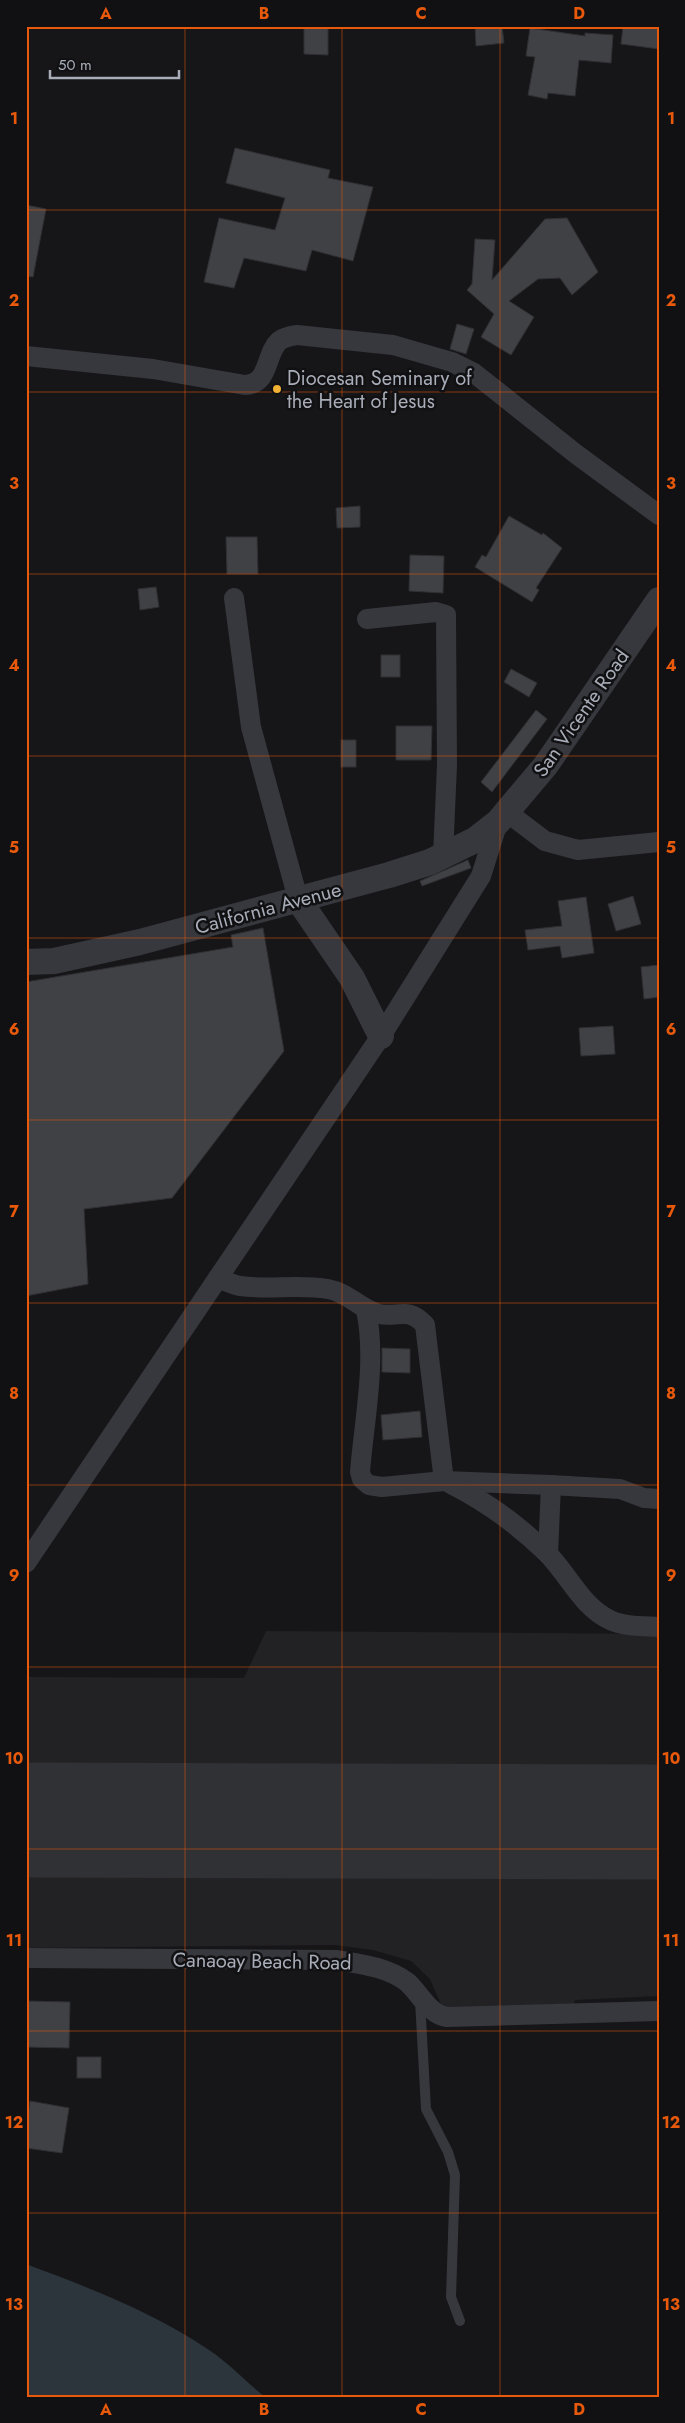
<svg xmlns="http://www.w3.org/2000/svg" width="685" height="2423" viewBox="0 0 685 2423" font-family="Jost,sans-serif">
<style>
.built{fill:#222225}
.water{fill:#2c353c}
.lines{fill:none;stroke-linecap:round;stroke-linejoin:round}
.runway{stroke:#303135;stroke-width:115}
.building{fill:#404145;stroke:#303034}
.service{stroke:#37383d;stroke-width:10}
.minor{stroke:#37383d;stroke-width:20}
.tertiary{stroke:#37383d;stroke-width:26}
.grid{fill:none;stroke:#e8590c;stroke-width:1;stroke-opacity:0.55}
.poi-dot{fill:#f2b134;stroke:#111113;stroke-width:2}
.labels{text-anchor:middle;stroke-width:5;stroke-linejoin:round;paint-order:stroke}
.poi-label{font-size:20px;fill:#a8adb8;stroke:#111113;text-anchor:start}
.street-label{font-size:20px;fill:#a8adb8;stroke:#111113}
.neatline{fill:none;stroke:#e8590c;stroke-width:2}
.grid-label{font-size:16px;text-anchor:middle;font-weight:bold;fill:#e8590c}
</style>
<rect width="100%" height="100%" fill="#161618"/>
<path class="built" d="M266 1631 659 1634V1996L575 2000 573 2008 443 2009 430 1979 411 1961 373 1950 334 1945 26 1948V1677L244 1678Z"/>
<path class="water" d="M26 2264C90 2288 153 2312 209 2350 229 2363 246 2382 265 2397H26Z"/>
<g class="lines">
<path class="runway" d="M26 1820 659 1822"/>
</g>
<g class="building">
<path d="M475 26H502L504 43 476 46Z"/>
<path d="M623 26H659V49L621 44Z"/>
<path d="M304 27H328V55L304 54Z"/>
<path d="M530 28 585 36V33L613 35 611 63 579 60 575 96 548 93 547 99 528 95 535 57 526 56Z"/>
<path d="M235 148 330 170 328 178 373 187 353 261 312 250 306 271 244 258 234 288 204 282 219 218 275 230 285 198 226 183Z"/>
<path d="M26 205 46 209 33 277 26 276Z"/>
<path d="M567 218 598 272 572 295 560 278 538 279 509 301 534 317 511 355 481 337 494 314 467 290 472 284 475 239 495 240 492 280 545 219Z"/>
<path d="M457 324 474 329 466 354 450 349Z"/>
<path d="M360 506V527L337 528 336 508Z"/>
<path d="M509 516 542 535 543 533 562 548 536 588 539 590 532 602 475 567 482 555 486 557Z"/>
<path d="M226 537H257L258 574H227Z"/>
<path d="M410 555 444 556 443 593 409 591Z"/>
<path d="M156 587 159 607 140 610 138 589Z"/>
<rect x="381" y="655" width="19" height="22"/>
<path d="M511 669 537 683 529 697 504 682Z"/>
<path d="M536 710 547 719 492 792 481 782Z"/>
<path d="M396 726H432L431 760H396Z"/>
<rect x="341" y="740" width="15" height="27"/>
<path d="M468 860 471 868 422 886 420 881Z"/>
<path d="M633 896 641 924 616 931 608 904Z"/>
<path d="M586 897 594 953 562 958 560 946 528 950 525 930 562 926 558 901Z"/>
<path d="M263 928 284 1051 172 1198 84 1209 88 1284 26 1296V982L233 947 231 935Z"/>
<path d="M659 965V997L644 999 641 967Z"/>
<path d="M613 1026 615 1054 581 1056 579 1028Z"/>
<path d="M382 1348 410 1349V1373L382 1372Z"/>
<path d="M420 1411 422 1437 383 1440 381 1415Z"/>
<path d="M26 2001 70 2002 69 2048 26 2047Z"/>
<rect x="77" y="2057" width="24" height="21"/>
<path d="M30 2101 69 2108 62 2153 26 2148V2126Z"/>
</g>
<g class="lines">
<path class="service" d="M420 2000 426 2109 448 2152 455 2175 451 2297 460 2321"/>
<g class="minor">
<path d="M26 356 153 369 245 385C270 384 265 354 279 341 284 337 290 336 297 335L393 345 452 362 474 373 576 454 659 515"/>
<path d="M234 598 251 727 298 899"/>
<path d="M367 619 436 612 446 615 447 765 443 856"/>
<path d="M508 813 545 841 578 850 659 842"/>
<path d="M218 1278C225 1281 233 1285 240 1286 269 1290 299 1284 328 1289 349 1293 360 1309 379 1314 399 1318 407 1306 425 1325L444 1481"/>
<path d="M366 1310C377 1360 364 1421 360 1472L362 1479 369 1485 382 1487 444 1481 551 1485 620 1489 644 1498 659 1499"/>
<path d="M451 1484C485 1501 519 1526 547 1553 568 1574 581 1606 610 1620 625 1627 643 1626 659 1627"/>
<path d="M548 1554 551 1485"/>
<path d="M26 1563 381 1036 481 876 498 822"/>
<path d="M26 1958 337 1960C360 1964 387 1967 407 1982 420 1993 428 2014 447 2017L659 2011"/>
</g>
<g class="tertiary">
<path d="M298 899 352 978 381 1036"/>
<path d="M26 962 54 961 140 942 389 875 430 862 475 840 498 822 546 765 659 600"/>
</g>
</g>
<path class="grid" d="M185 26V2397M342 26V2397M500 26V2397M26 210H659M26 392H659M26 574H659M26 756H659M26 938H659M26 1120H659M26 1303H659M26 1485H659M26 1667H659M26 1849H659M26 2031H659M26 2213H659"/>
<circle class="poi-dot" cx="277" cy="389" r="5"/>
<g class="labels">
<g class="poi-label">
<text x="287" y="385">Diocesan Seminary of<tspan x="287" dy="23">the Heart of Jesus</tspan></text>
</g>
<g class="street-label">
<text transform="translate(581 713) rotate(-55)" y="7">San Vicente Road</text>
<text transform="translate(268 908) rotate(-15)" y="7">California Avenue</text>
<text transform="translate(262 1961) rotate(1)" y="7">Canaoay Beach Road</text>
</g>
</g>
<rect width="685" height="2423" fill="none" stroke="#111113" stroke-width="55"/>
<path d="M50 70v8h129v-8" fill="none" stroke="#a8adb8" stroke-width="2.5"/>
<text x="58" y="70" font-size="15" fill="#a8adb8" stroke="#111113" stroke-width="4" paint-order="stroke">50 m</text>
<rect x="28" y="28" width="630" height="2368" class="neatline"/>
<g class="grid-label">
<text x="106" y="19">A</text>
<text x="264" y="19">B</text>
<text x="421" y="19">C</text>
<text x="579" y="19">D</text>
<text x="14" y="124">1</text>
<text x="671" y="124">1</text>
<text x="14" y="306">2</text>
<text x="671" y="306">2</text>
<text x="14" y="489">3</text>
<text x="671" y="489">3</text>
<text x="14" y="671">4</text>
<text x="671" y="671">4</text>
<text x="14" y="853">5</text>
<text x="671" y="853">5</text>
<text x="14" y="1035">6</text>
<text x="671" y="1035">6</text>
<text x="14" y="1217">7</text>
<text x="671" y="1217">7</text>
<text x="14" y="1399">8</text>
<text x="671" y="1399">8</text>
<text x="14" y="1581">9</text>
<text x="671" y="1581">9</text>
<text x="14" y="1764">10</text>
<text x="671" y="1764">10</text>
<text x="14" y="1946">11</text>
<text x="671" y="1946">11</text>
<text x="14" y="2128">12</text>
<text x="671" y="2128">12</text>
<text x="14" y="2310">13</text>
<text x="671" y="2310">13</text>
<text x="106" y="2415">A</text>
<text x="264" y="2415">B</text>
<text x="421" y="2415">C</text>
<text x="579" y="2415">D</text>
</g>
</svg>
